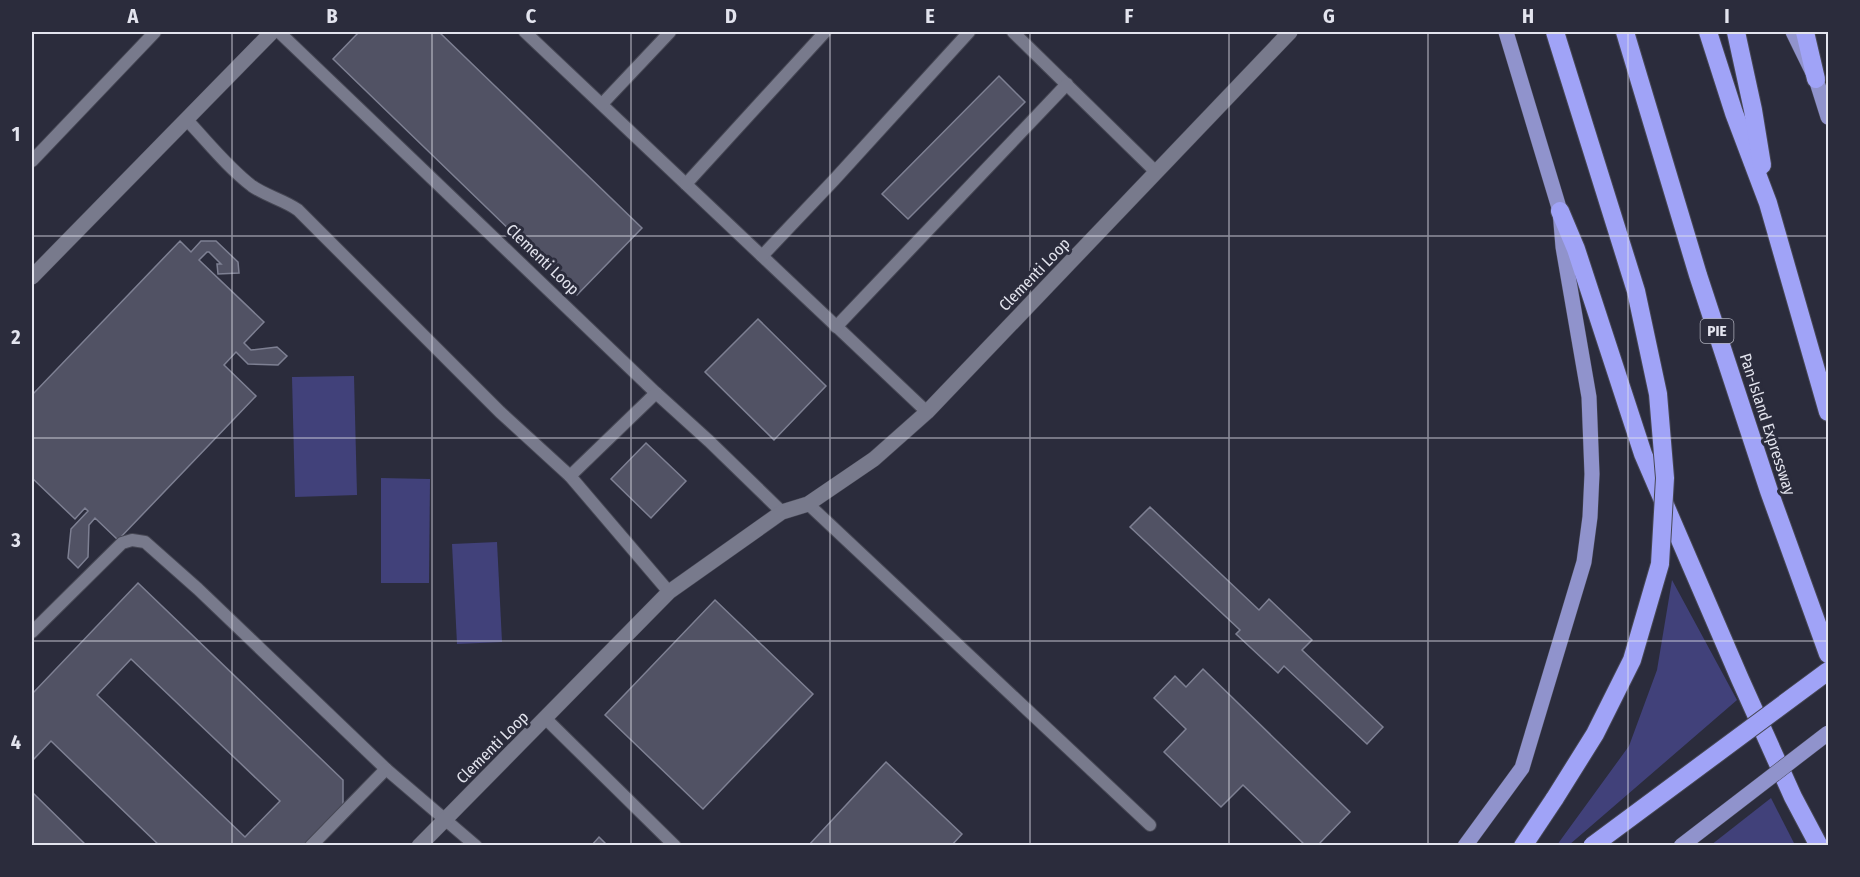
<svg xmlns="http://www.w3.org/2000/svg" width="1860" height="877" viewBox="0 0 1860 877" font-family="'Fira Sans Condensed',sans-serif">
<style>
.green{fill:#41417a}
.building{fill:#515264;stroke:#7e8093;stroke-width:1.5;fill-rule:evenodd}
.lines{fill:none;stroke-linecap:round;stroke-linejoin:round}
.lane-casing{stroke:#464754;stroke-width:14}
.street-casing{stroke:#464754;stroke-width:16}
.primary-casing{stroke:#464754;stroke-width:16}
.highway-casing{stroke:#464754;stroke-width:20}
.lane{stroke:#787a8c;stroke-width:12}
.street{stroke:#787a8c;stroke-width:15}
.primary{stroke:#9093cc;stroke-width:15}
.highway{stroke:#a0a3f7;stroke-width:18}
.primary-bridge-casing{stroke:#464754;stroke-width:16;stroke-linecap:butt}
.highway-bridge-casing{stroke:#464754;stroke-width:20;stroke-linecap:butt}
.primary-bridge{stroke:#9093cc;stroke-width:15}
.highway-bridge{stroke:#a0a3f7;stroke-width:18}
.grid{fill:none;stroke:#e3e4ee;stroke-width:1.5;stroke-opacity:0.55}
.labels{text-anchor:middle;stroke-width:6;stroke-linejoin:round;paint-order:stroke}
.shield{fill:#2b2c3c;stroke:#acadb9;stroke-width:1.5}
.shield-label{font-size:15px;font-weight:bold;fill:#e3e4ee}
.street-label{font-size:16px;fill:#e3e4ee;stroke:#2b2c3c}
.neatline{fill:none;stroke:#e3e4ee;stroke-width:2}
.grid-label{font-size:20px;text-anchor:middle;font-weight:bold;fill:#e3e4ee}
</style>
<rect width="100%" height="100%" fill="#2b2c3c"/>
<g class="green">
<path d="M354 376 357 495 295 497 292 377Z"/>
<path d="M381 478 430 479 429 583H381Z"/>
<path d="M497 542 502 642 457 644 452 544Z"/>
<path d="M1672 580 1737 700 1569 845H1557L1629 746 1657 670Z"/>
<path d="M1771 798 1795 845H1711Z"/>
</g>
<g class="building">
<path d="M359 32H439L642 228 577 295 333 59Z"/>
<path d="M999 76 1025 102 908 219 882 194Z"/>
<path d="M180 241 191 252 201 241H216L238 262 239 273 218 274 217 264H221L209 252H207L199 260 264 322 244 343 251 350 277 347 287 356 278 365 248 364 236 352 224 365 256 396 118 540 95 518 89 525 88 557 78 568 68 558 71 529 88 511 85 508 75 519 32 478V395Z"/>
<path d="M758 319 826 386 774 440 705 372Z"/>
<path d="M646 443 686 481 651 518 611 479Z"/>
<path d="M1150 507 1259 610 1269 599 1312 640 1302 650 1383 727 1367 744 1284 666 1278 673 1236 634 1240 630 1130 527Z"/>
<path d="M138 583 343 780V807L306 846H160L51 741 32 761V694ZM131 659 280 801 245 837 97 695Z"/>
<path d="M715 600 813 694 703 809 605 715Z"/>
<path d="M1203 669 1350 812 1317 846H1306L1243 785 1221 807 1164 752 1186 729 1154 698 1175 676 1186 687Z"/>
<path d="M886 762 962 834 951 846H808Z"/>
<path d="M32 792 87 846H32Z"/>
<path d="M599 837 608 846H591Z"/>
</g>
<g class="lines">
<g class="lane-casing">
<g id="lane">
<path d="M279 32 656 393 709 441 782 512"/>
<path d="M525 32 927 412"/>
<path d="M1013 32 1156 172"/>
<path d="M602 104 670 32"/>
<path d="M186 119C207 141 227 167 252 186 266 196 284 200 298 210L500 412 570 476 669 592"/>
<path d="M32 161 155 32"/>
<path d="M686 184 825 32"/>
<path d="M762 256 834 180 969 32"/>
<path d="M836 327 1067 84"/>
<path d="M570 476 656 393"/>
<path d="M808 504 1150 825"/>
<path d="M32 632 122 543 132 540 145 542 198 589 386 769 476 846"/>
<path d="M545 718 675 846"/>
<path d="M311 846 386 769"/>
</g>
</g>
<g class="street-casing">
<g id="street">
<path d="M32 277 272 32"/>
<path d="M419 846 669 592 782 512 808 504 874 459 927 412 1290 32"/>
</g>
</g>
<g class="primary-casing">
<g id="primary">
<path d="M1793 32 1816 79 1828 117"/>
<path d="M1465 846 1522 768 1584 562 1590 517 1592 474 1589 397 1563 247 1560 211 1506 32"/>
</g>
</g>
<g class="highway-casing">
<g id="highway">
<path d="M1625 32 1698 275 1769 491 1828 654"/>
<path d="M1708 32 1734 113 1768 203 1828 412"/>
<path d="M1736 32 1753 110 1762 165"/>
<path d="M1805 32 1816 79"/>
<path d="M1560 211 1576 249 1643 454 1740 679 1793 797 1819 846"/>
<path d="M1523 846 1555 798"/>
</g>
</g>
<use href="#lane" class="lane"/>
<use href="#street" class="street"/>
<use href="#primary" class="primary"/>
<use href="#highway" class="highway"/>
<g class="primary-bridge-casing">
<path id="primary-bridge" d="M1681 846 1828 733"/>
</g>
<g class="highway-bridge-casing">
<g id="highway-bridge">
<path d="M1555 798 1595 734 1632 660 1660 564 1665 478 1658 394 1636 291 1555 32"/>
<path d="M1592 846 1828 671"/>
</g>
</g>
<use href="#primary-bridge" class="primary-bridge"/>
<use href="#highway-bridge" class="highway-bridge"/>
</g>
<path class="grid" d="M232 32V846M432 32V846M631 32V846M830 32V846M1030 32V846M1229 32V846M1428 32V846M1628 32V846M32 236H1828M32 438H1828M32 641H1828"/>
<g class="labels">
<rect class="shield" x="1700.5" y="319" width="33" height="24" rx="4.5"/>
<g class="shield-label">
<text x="1717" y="336">PIE</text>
</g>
<g class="street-label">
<text transform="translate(543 259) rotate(44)" y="6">Clementi Loop</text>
<text transform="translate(1034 274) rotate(-46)" y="6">Clementi Loop</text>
<text transform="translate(1768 424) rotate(72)" y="6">Pan-Island Expressway</text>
<text transform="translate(492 747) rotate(-45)" y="6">Clementi Loop</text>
</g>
</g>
<rect width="1860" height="877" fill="none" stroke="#2b2c3c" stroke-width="66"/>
<rect x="33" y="33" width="1794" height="811" class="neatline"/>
<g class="grid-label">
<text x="133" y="23">A</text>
<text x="332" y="23">B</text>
<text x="531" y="23">C</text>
<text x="731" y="23">D</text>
<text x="930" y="23">E</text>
<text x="1129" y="23">F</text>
<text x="1329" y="23">G</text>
<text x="1528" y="23">H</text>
<text x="1727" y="23">I</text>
<text x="16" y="141">1</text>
<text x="16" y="344">2</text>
<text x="16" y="547">3</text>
<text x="16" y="749">4</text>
</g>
</svg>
